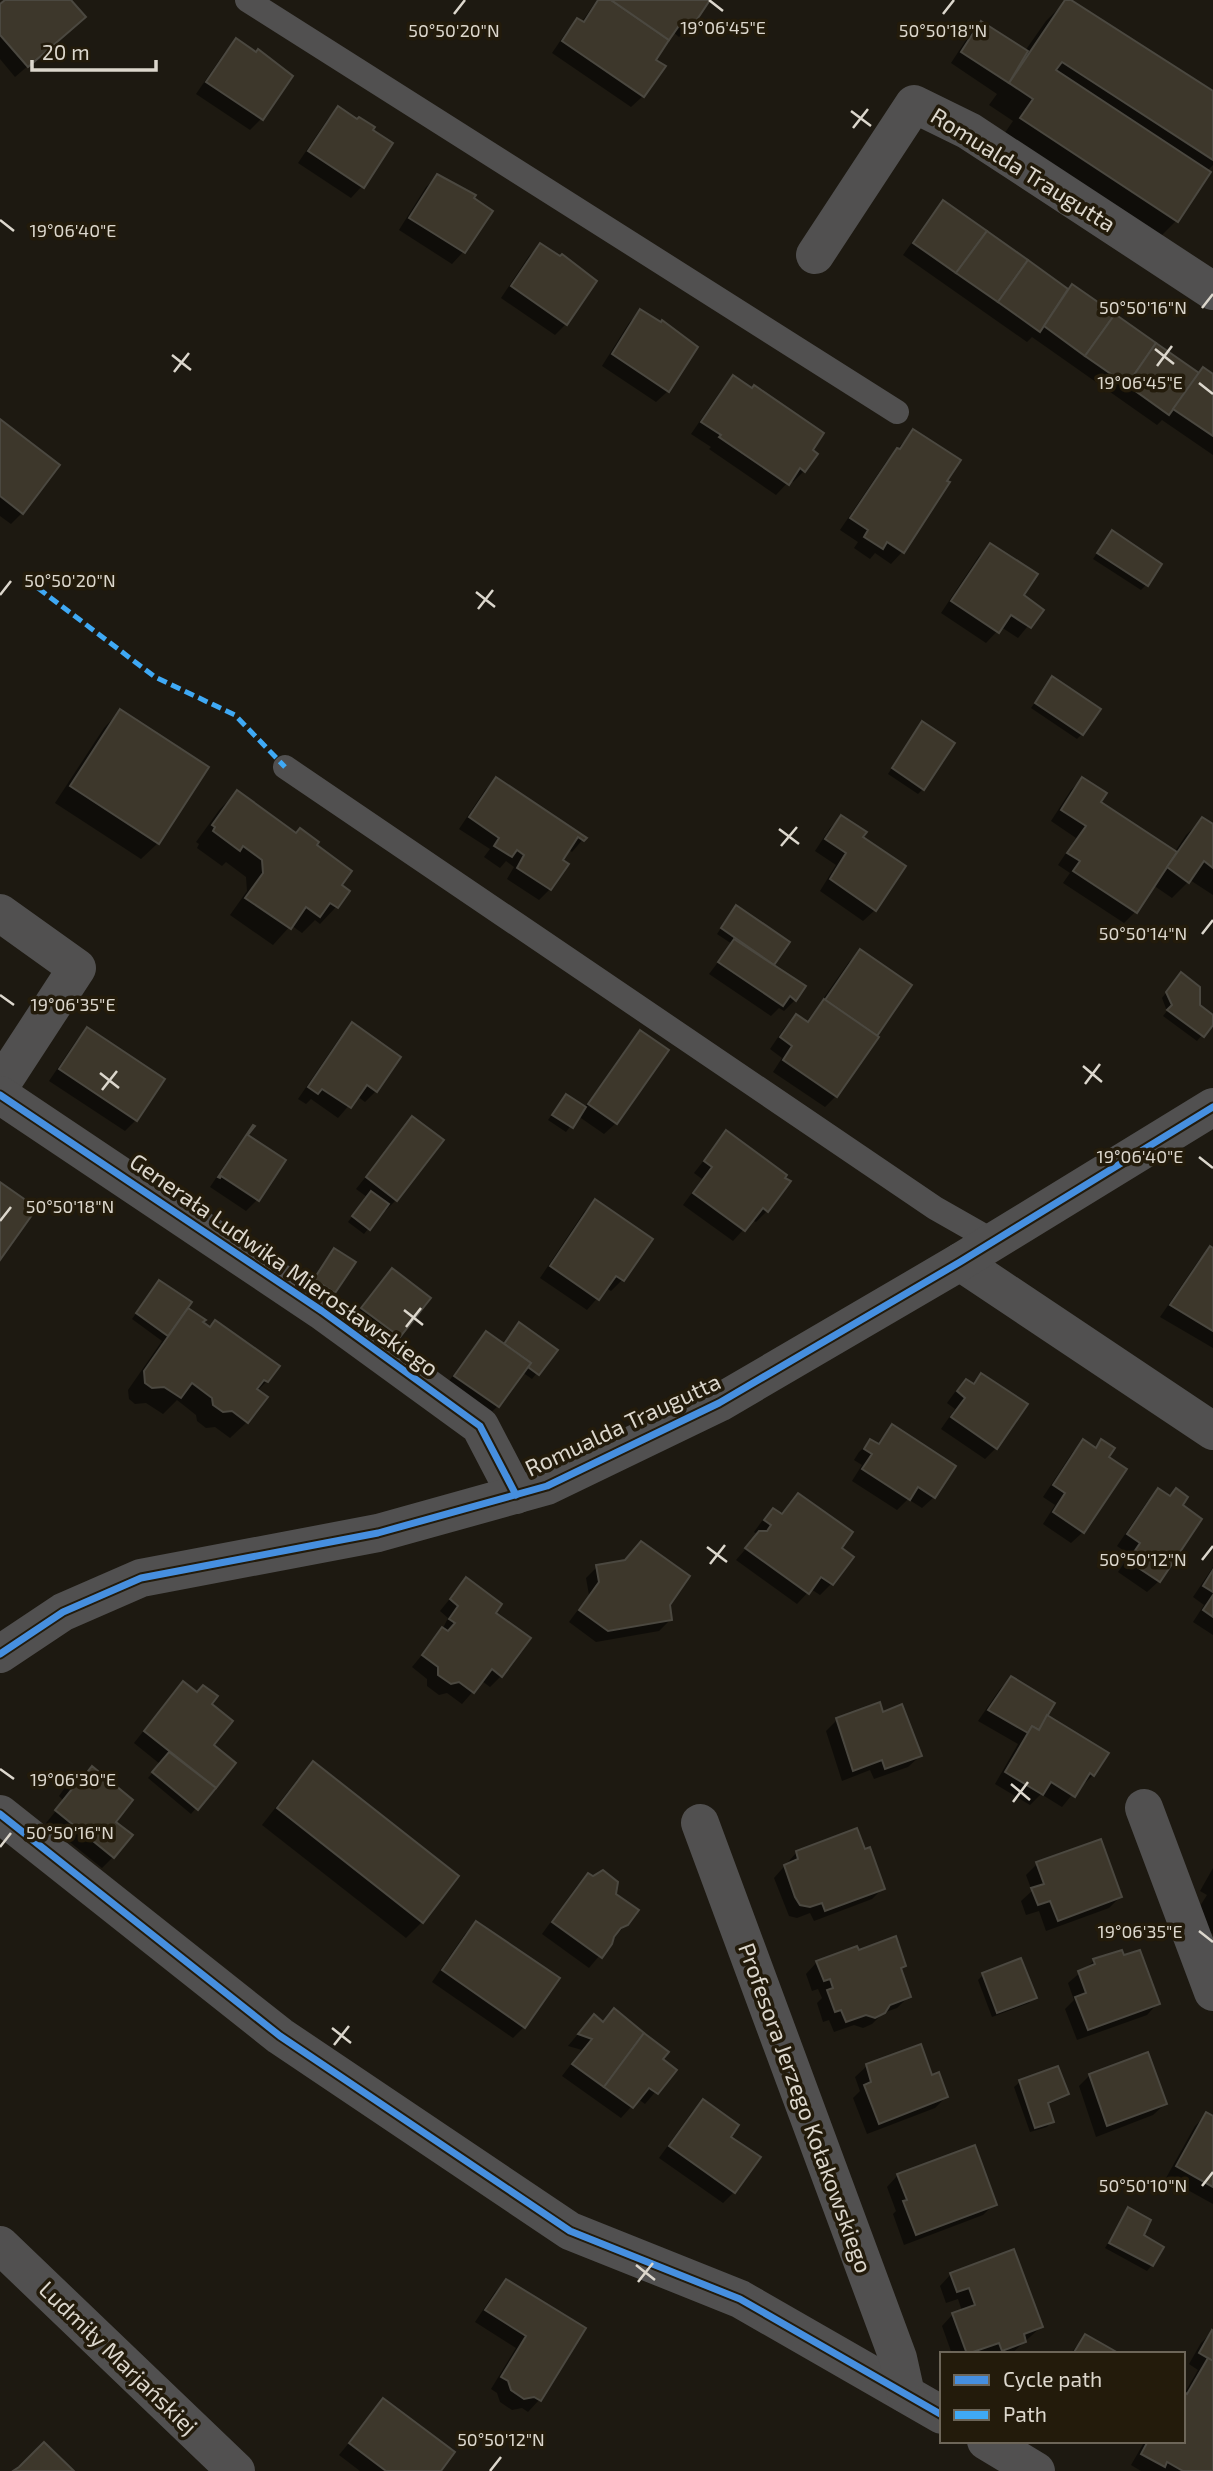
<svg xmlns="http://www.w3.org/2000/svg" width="1213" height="2471" viewBox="0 0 1213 2471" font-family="'Exo 2',sans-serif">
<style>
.shadow{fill:#0007}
.building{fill:#3d372b;stroke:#4b4840;stroke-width:2}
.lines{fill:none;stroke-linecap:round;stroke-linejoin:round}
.service{stroke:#515050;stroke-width:24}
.minor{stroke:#515050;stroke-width:38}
.quiet{stroke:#3fa9f5;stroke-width:5;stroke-dasharray:10 5;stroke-linecap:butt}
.cycleway-casing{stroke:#231b0b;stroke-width:11}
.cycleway{stroke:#468fdf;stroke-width:7}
.ticks{fill:none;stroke:#dcd7cd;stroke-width:2.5}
.labels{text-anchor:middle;stroke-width:7;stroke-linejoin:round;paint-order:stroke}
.street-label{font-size:23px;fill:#dcd7cd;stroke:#231b0b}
.ticks-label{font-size:18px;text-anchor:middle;fill:#dcd7cd;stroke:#231b0b;stroke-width:7;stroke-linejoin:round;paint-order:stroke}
</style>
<rect width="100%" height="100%" fill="#1d1911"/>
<g class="shadow">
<path d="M7 0H69L72 28 15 77 0 59V6Z"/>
<path d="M597 0H708L690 26 679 37 673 32 654 60 643 96 631 107 552 53 567 31 578 20 581 23Z"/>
<path d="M1067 0 1213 93V165L1207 171 1177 220 1155 242 1000 140 1013 121 989 105 997 94 951 63 970 34 981 23 1025 51 1046 21Z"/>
<path d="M236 41 290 76 261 119 250 130 196 94 225 52Z"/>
<path d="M338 108 362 186 351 198 298 163 327 120Z"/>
<path d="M438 176 490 211 463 252 452 264 399 230 426 187Z"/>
<path d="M943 202 1068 290 1198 375 1213 376V455L1162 420 1157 425 1032 337 1027 342 903 255 932 214Z"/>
<path d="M540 245 566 324 555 335 501 298 529 256Z"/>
<path d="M640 311 668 391 656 402 602 366 629 323Z"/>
<path d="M733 378 810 451 804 471 793 482 790 480 776 495 709 449 711 447 691 434 722 389Z"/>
<path d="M0 421 22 513 11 524 0 516Z"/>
<path d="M913 431 947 483 902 552 891 564 875 553 870 559 854 548 858 542 840 530 886 462Z"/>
<path d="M1112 532 1146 585 1141 590 1093 559Z"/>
<path d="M991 545 1022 596 1041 610 1018 638 1001 627 986 643 941 613 979 556Z"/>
<path d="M1052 679 1082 734 1077 739 1031 708Z"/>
<path d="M120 711 158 843 141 859 55 803 104 728Z"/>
<path d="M917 729 923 789 918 794 888 774Z"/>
<path d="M496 779 584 838 572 852 568 849 561 860 550 889 539 900 507 879 514 867 506 861 500 868 484 857 490 849 459 829 485 790Z"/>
<path d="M1082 779 1099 802 1174 853 1186 835 1203 819 1213 826V895L1190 880 1172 898 1153 885 1135 912 1124 923 1063 883 1070 873 1058 865 1076 838 1051 821 1071 790Z"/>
<path d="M237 792 314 845 340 886 347 891 336 907 320 924 315 920 302 933 291 925 273 945 230 915 247 891 246 877 226 862 222 866 197 848 199 844 196 842 220 809Z"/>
<path d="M842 817 860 837 875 910 863 921 820 891 836 865 815 851 830 828Z"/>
<path d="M731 913 773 964 771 966 795 1000 784 1011 779 1008 771 1016 709 974 732 944 717 934Z"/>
<path d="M860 951 836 1096 825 1107 773 1072 782 1058 770 1049 785 1027 796 1016 806 1023 849 962Z"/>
<path d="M1176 980 1198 1006 1213 1017V1022L1197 1041 1163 1016 1167 1011 1162 998Z"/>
<path d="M352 1025 376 1091 365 1102 357 1096 338 1118 311 1099 306 1104 298 1099 341 1036Z"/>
<path d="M87 1029 136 1120 125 1131 49 1081 76 1041Z"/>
<path d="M640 1033 667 1051 616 1123 604 1134 578 1116 566 1132 548 1120 561 1102 584 1108 629 1044Z"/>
<path d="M413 1118 396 1200 385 1211 383 1210 364 1234 348 1222 367 1197 356 1189Z"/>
<path d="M726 1132 767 1211 756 1222 752 1220 733 1241 683 1205 702 1179 694 1173Z"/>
<path d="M247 1136 284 1161 257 1200 246 1211 210 1187 236 1148Z"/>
<path d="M595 1201 650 1239 622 1280 611 1291 606 1288 587 1310 540 1278 584 1212Z"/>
<path d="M1210 1248 1213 1250V1348L1160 1317 1199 1260Z"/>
<path d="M330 1256 334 1292 329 1297 310 1285Z"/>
<path d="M392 1270 428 1298 388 1348 352 1320Z"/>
<path d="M159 1282 180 1315 201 1323 267 1381 257 1391 247 1422 230 1438 215 1427 206 1428 197 1421 196 1415 177 1400 163 1414 146 1403 135 1404 129 1399 128 1390 162 1341 132 1319Z"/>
<path d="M486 1333 503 1346 555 1350 532 1379 522 1372 498 1406 486 1417 444 1388 475 1345Z"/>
<path d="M981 1375 996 1448 985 1459 941 1429 955 1409 947 1403 955 1392 966 1381 971 1385Z"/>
<path d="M892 1426 954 1466 934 1497 922 1508 908 1499 897 1510 852 1481 862 1465 854 1460 859 1452 871 1441 876 1445Z"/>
<path d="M1083 1441 1094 1449 1102 1442 1107 1457 1083 1532 1071 1543 1043 1524 1055 1505 1043 1497 1072 1453Z"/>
<path d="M1158 1490 1180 1506 1159 1581 1147 1592 1118 1572 1130 1555 1117 1546 1147 1502Z"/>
<path d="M798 1495 839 1548 831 1584 820 1595 811 1589 797 1604 736 1560 758 1535 754 1532 762 1521 773 1510 781 1515Z"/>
<path d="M597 1567 668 1604 670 1620 659 1631 596 1642 569 1622 589 1595 586 1578Z"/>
<path d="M1213 1567V1635L1193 1622 1204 1605 1193 1597Z"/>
<path d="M466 1579 493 1614 501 1676 490 1687 482 1681 462 1704 447 1693 439 1695 427 1686V1679L412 1667 441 1632 448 1618 440 1611Z"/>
<path d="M1011 1678 1093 1775 1082 1786 1080 1785 1062 1807 1041 1794 1030 1805 995 1784 1018 1744 978 1721 1000 1689Z"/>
<path d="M172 1695 209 1704 212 1745 234 1763 191 1814 148 1778 160 1764 134 1743Z"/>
<path d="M882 1714 920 1756 908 1767 874 1779 870 1770 842 1781 826 1731 837 1720Z"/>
<path d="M314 1763 422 1922 406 1938 262 1825 297 1780Z"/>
<path d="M92 1768 113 1822V1857L102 1868 46 1823 64 1801 59 1796 64 1789 75 1778 79 1781Z"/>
<path d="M797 1852 883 1888 872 1899 814 1921 810 1913 797 1918 789 1916 774 1878Z"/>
<path d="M1037 1864 1120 1897 1109 1908 1046 1931 1039 1911 1026 1915 1021 1901 1032 1891 1026 1875Z"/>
<path d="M1213 1868V1934L1203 1928 1207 1922 1195 1914 1207 1895 1200 1891Z"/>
<path d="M589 1875 614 1894 626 1924 589 1968 542 1934 577 1886Z"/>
<path d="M476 1923 524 2027 513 2038 432 1982 465 1934Z"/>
<path d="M858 1952 904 1965 899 1970 909 1996 897 2008 883 2013 872 2024 863 2028 854 2025 834 2032 829 2020 823 2022 817 2003 822 1998 818 1989 812 1991 806 1974 817 1962Z"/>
<path d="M1094 1961 1158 2003 1147 2015 1077 2040 1065 2009 1074 2000 1068 1983Z"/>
<path d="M983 1975 1034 1997 1029 2003 992 2017 978 1980Z"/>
<path d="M614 2010 660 2060 674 2070 645 2104 638 2099 621 2118 562 2076 582 2050 568 2046 583 2028 602 2023Z"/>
<path d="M867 2066 931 2077 946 2097 935 2108 867 2134 853 2098 860 2091 855 2077Z"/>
<path d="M1090 2075 1165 2104 1153 2115 1096 2137 1079 2086Z"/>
<path d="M1020 2082 1067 2094 1061 2099 1047 2105 1052 2121 1047 2127 1030 2132 1014 2087Z"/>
<path d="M703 2101 729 2137 758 2158 734 2192 723 2203 659 2158 692 2112Z"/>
<path d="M1206 2115 1213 2118V2204L1166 2178 1195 2126Z"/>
<path d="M898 2175 994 2204 983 2215 904 2245 893 2214 896 2211 887 2187Z"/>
<path d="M1129 2209 1142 2235 1152 2265 1147 2271 1105 2248Z"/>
<path d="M951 2274 1041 2327 1011 2354H952L942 2326 953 2314 962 2311 958 2299 946 2303 940 2286Z"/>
<path d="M506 2281 583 2329 539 2400 528 2412 522 2408 512 2410 500 2402 497 2393 491 2389 516 2348 475 2322 495 2292Z"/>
<path d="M1212 2332V2471H1141L1131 2465 1145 2441H1183L1184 2394 1198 2370 1189 2364 1201 2343Z"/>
<path d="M1085 2336 1116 2354H1070Z"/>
<path d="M384 2400 439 2471H360L339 2455Z"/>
</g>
<g class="building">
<path d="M5 0H71L86 17 28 67 0 35V4Z"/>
<path d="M598 0H611L669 40 656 60 666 66 644 97 562 41 577 18 584 22Z"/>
<path d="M611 0H710L692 27 683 20 669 40Z"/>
<path d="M1065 0H1071L1213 91V160L1062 62 1056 70 1211 172 1178 222 1020 118 1033 99 1009 83Z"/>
<path d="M981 21 1028 51 1009 83 961 52Z"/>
<path d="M236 38 256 52 258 49 293 76 263 120 206 82Z"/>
<path d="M338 106 357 119 359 117 375 127 373 130 393 143 364 188 308 151Z"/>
<path d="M437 174 476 195 474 198 493 211 465 253 409 218Z"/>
<path d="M943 200 987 231 956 273 913 243Z"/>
<path d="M987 231 1028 260 998 302 956 273Z"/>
<path d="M540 243 560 256 562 254 597 281 567 325 511 286Z"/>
<path d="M1028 260 1068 289 1040 332 998 302Z"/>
<path d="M1072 284 1115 314 1085 356 1044 326Z"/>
<path d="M640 309 661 322 662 320 698 347 669 392 612 354Z"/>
<path d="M1115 314 1156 343 1127 385 1085 356Z"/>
<path d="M1156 343 1199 373 1169 415 1127 385Z"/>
<path d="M1203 367 1213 374V436L1173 409Z"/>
<path d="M733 375 752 388 754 385 824 433 813 450 818 454 805 472 800 468 789 485 719 437 721 435 701 422Z"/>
<path d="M0 419 60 465 23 514 0 496Z"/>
<path d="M913 429 961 460 947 481 950 482 904 553 887 542 883 549 864 537 868 530 850 518 897 448 900 449Z"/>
<path d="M1112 530 1162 564 1148 586 1097 553Z"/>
<path d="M990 543 1038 574 1024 595 1044 610 1031 628 1011 615 999 633 951 601Z"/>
<path d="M1052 676 1101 709 1083 735 1035 703Z"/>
<path d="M120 709 209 767 159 844 70 786Z"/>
<path d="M922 721 955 743 924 790 892 768Z"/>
<path d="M496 777 587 838 584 841 578 837 563 860 569 864 551 890 517 868 524 855 517 850 512 857 494 846 499 838 469 817Z"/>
<path d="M1082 777 1107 793 1101 802 1177 852 1137 913 1073 871 1080 861 1067 853 1086 826 1061 810Z"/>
<path d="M237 790 296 833 300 828 319 842 317 845 352 871 342 885 350 891 338 908 330 903 320 917 306 907 291 929 245 898 263 873 262 860 243 846 240 851 213 831 215 827 212 825Z"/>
<path d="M841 815 867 832 863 837 906 866 876 911 830 879 846 853 825 839Z"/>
<path d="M1202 817 1213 824V868L1204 861 1189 883 1167 867Z"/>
<path d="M736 905 790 942 774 965 721 928Z"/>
<path d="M734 939 806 986 796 1001 790 996 783 1006 718 962Z"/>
<path d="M860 949 912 985 877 1036 825 1000Z"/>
<path d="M1181 972 1200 987V1005L1213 1015V1025L1204 1037 1167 1010 1172 1005 1166 992Z"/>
<path d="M824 999 879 1037 837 1097 783 1060 792 1046 780 1037 796 1014 808 1022Z"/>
<path d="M352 1022 401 1057 377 1092 367 1085 351 1108 322 1089 318 1094 308 1087Z"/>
<path d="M87 1027 165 1079 137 1121 59 1069Z"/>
<path d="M640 1030 669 1050 617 1124 588 1104Z"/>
<path d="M566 1094 586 1107 573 1128 552 1115Z"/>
<path d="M412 1116 444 1140 397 1201 366 1177Z"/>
<path d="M253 1125 255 1126 248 1135 286 1160 259 1201 221 1176 220 1178 218 1177Z"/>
<path d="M726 1130 787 1175 785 1178 791 1181 768 1212 763 1208 745 1231 693 1193 712 1167 704 1161Z"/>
<path d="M0 1182 37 1208 0 1260Z"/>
<path d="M371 1191 389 1204 370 1230 352 1216Z"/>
<path d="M595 1199 653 1239 624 1281 616 1276 599 1300 550 1266Z"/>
<path d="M1210 1246 1213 1248V1331L1170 1305Z"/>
<path d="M334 1248 356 1262 335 1293 314 1279Z"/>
<path d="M392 1268 431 1298 400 1337 361 1308Z"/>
<path d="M159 1280 192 1302 168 1336 136 1313Z"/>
<path d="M188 1308 206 1320 203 1322 210 1327 215 1320 280 1366 268 1382 264 1380 257 1389 268 1397 248 1423 232 1411 223 1412 213 1405 212 1398 192 1383 181 1398 164 1387 152 1388 145 1383 144 1371Z"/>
<path d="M519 1322 558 1350 539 1375 528 1367 531 1363 504 1344Z"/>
<path d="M486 1331 531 1363 499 1407 454 1376Z"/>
<path d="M981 1373 1028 1404 997 1449 951 1417 965 1398 957 1391 966 1379 974 1384Z"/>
<path d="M892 1424 956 1466 935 1498 918 1487 910 1500 862 1469 872 1454 864 1449 870 1439 879 1444Z"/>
<path d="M1083 1439 1096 1448 1101 1439 1115 1448 1109 1457 1127 1469 1084 1533 1053 1512 1065 1493 1053 1485Z"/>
<path d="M1158 1488 1170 1496 1176 1488 1188 1497 1183 1505 1202 1519 1160 1582 1128 1561 1140 1543 1127 1534Z"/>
<path d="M798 1493 853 1532 842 1548 854 1557 833 1585 821 1577 809 1594 745 1548 759 1531H767L771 1525 764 1520 773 1508 782 1514Z"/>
<path d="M641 1541 690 1576 670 1605 672 1620 608 1631 579 1610 599 1582 596 1565 625 1560Z"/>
<path d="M1213 1570V1592L1203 1586Z"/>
<path d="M466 1577 502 1604 496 1613 531 1638 502 1677 492 1669 474 1693 459 1682 451 1684 438 1675V1667L422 1655 442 1627 448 1631 455 1623 449 1619 458 1606 450 1599Z"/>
<path d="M1213 1595V1617L1203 1610Z"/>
<path d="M1011 1676 1055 1703 1039 1730 1032 1726 1028 1733 988 1710Z"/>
<path d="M183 1681 197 1692 203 1685 218 1696 212 1704 233 1721 214 1745 236 1763 216 1788 144 1731Z"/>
<path d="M880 1702 883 1712 902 1704 922 1756 885 1769 882 1760 853 1771 836 1718Z"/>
<path d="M1047 1715 1109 1753 1094 1776 1090 1773 1075 1797 1051 1782 1043 1795 1005 1772 1032 1726 1039 1730Z"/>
<path d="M169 1752 216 1788 198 1810 152 1772Z"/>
<path d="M313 1761 459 1876 423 1923 277 1808Z"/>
<path d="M92 1766 133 1800 116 1822 133 1835 114 1858 55 1810 73 1788 69 1784 75 1776 81 1780Z"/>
<path d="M857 1828 865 1849 870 1847 885 1889 825 1911 822 1903 810 1907 800 1905 795 1897 784 1865 798 1859 796 1851Z"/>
<path d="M1101 1839 1122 1897 1058 1921 1050 1901 1038 1905 1031 1888 1044 1884 1036 1862Z"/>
<path d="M603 1870 618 1882 616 1894 639 1910 628 1925 621 1928 614 1937 612 1944 602 1958 552 1922 588 1873 593 1876Z"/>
<path d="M476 1921 560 1978 525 2028 442 1970Z"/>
<path d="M896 1936 906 1966 901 1968 911 1997 890 2005 885 2013 875 2018 866 2015 846 2022 841 2010 835 2012 827 1990 833 1988 830 1979 824 1981 816 1961 857 1946 859 1950Z"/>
<path d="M1122 1950 1124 1955 1140 1950 1160 2004 1088 2030 1075 1997 1086 1993 1078 1971 1095 1964 1093 1959Z"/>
<path d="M1021 1958 1037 1998 997 2013 982 1973Z"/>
<path d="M614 2008 644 2033 604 2087 572 2064 592 2039 578 2034 594 2014 603 2022Z"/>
<path d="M644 2033 669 2052 663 2059 677 2070 658 2094 649 2088 633 2108 604 2087Z"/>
<path d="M921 2044 932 2075 939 2072 948 2097 879 2124 864 2085 871 2082 866 2064Z"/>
<path d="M1148 2052 1167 2104 1107 2126 1089 2074Z"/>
<path d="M1058 2066 1069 2094 1048 2103 1054 2122 1035 2128 1019 2080Z"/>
<path d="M703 2099 739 2125 731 2137 761 2157 735 2193 669 2146Z"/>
<path d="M1206 2112 1213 2116V2187L1176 2166Z"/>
<path d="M975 2145 997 2205 916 2235 903 2201 907 2200 897 2174Z"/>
<path d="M1128 2207 1151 2220 1144 2235 1164 2247 1153 2266 1109 2243Z"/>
<path d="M1014 2249 1043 2327 1024 2334 1026 2342 1002 2351 999 2343 967 2354 952 2313 975 2305 969 2288 957 2292 950 2273Z"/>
<path d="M506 2279 586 2328 541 2401 534 2397 524 2399 511 2390 508 2381 501 2377 526 2336 485 2310Z"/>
<path d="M1212 2330 1213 2331V2361L1199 2353Z"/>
<path d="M1085 2334 1120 2354H1073Z"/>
<path d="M1208 2358 1213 2361V2471H1183L1167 2462 1165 2467 1141 2454 1148 2441H1183V2391L1187 2394Z"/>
<path d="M383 2398 455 2452 441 2471H386L349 2443Z"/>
<path d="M44 2442 74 2471H13L19 2467Z"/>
</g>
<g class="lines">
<g class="service">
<path d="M247 0 897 412"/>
<path d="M285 767 935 1208 993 1241"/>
</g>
<g class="minor">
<path d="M815 255 914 104 969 131 1213 291"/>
<path d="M0 913 77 968 0 1086"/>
<path d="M0 1095 322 1311 480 1426 516 1495"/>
<path d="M960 1262 1213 1431"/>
<path d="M0 1654 63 1612 141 1578 378 1533 547 1486 719 1403 960 1262 1213 1107"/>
<path d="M1144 1808 1213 1992"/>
<path d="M0 1814 280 2036 570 2231 740 2299 942 2415"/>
<path d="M700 1823 898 2358 906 2394"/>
<path d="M0 2245 236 2471"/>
<path d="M986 2441 1036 2471"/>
</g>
<path class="quiet" d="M26 579 155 677 235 715 285 767"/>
<g class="cycleway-casing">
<g id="cycleway">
<path d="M0 1095 322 1311 480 1426 516 1495"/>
<path d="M0 1654 63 1612 141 1578 378 1533 547 1486 719 1403 960 1262 1213 1107"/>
<path d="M0 1814 280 2036 570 2231 740 2299 942 2415"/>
</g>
</g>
<use href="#cycleway" class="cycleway"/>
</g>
<path class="ticks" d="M709 0 723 11M454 14 465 0M943 14 954 0M851 111 871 126M853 128 868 109M0 220 14 231M1202 308 1213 294M1155 349 1174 364M172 355 191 370M1157 366 1172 346M174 372 189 353M1199 383 1213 394M476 592 495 607M0 595 11 581M478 609 493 590M779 829 799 844M781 846 797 827M1202 934 1213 920M0 995 14 1005M1083 1066 1102 1082M100 1073 119 1088M1085 1084 1100 1064M102 1090 117 1071M1199 1157 1213 1168M0 1221 11 1207M404 1310 423 1325M406 1327 421 1308M707 1547 727 1562M1202 1560 1213 1546M710 1564 725 1545M0 1769 14 1779M1011 1784 1030 1800M1013 1802 1028 1782M0 1847 11 1833M1199 1931 1213 1942M332 2028 351 2043M334 2045 349 2026M1202 2186 1213 2172M636 2265 655 2280M638 2282 653 2263M490 2471 501 2457"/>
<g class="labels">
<g class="street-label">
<text transform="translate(1023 170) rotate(32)" y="8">Romualda Traugutta</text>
<text transform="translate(284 1265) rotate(35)" y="8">Generała Ludwika Mierosławskiego</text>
<text transform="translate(623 1425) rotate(-25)" y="8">Romualda Traugutta</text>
<text transform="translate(805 2108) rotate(70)" y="8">Profesora Jerzego Kołakowskiego</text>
<text transform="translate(118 2358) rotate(44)" y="8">Ludmiły Marjańskiej</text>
</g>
</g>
<g class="ticks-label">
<text x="723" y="34">19°06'45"E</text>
<text x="454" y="37">50°50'20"N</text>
<text x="943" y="37">50°50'18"N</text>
<text x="73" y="237">19°06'40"E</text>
<text x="1143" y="314">50°50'16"N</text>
<text x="1140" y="389">19°06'45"E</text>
<text x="70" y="587">50°50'20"N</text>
<text x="1143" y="940">50°50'14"N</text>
<text x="73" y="1011">19°06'35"E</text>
<text x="1140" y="1163">19°06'40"E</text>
<text x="70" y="1213">50°50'18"N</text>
<text x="1143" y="1566">50°50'12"N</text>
<text x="73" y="1786">19°06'30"E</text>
<text x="70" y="1839">50°50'16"N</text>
<text x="1140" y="1938">19°06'35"E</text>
<text x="1143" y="2192">50°50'10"N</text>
<text x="501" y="2446">50°50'12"N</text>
</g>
<rect x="940" y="2352" width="245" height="91" fill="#231b0b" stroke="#6d6659" stroke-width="2"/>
<rect x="954" y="2375" width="35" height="10" fill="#468fdf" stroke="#6d6659" stroke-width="2"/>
<text x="1003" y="2387" font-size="21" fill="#dcd7cd">Cycle path</text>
<rect x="954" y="2410" width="35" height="10" fill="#3fa9f5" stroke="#6d6659" stroke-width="2"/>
<text x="1003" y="2422" font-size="21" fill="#dcd7cd">Path</text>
<path d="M32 60v10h124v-10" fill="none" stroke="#dcd7cd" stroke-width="3.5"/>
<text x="42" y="60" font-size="21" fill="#dcd7cd" stroke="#231b0b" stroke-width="5" paint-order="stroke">20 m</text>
</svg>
